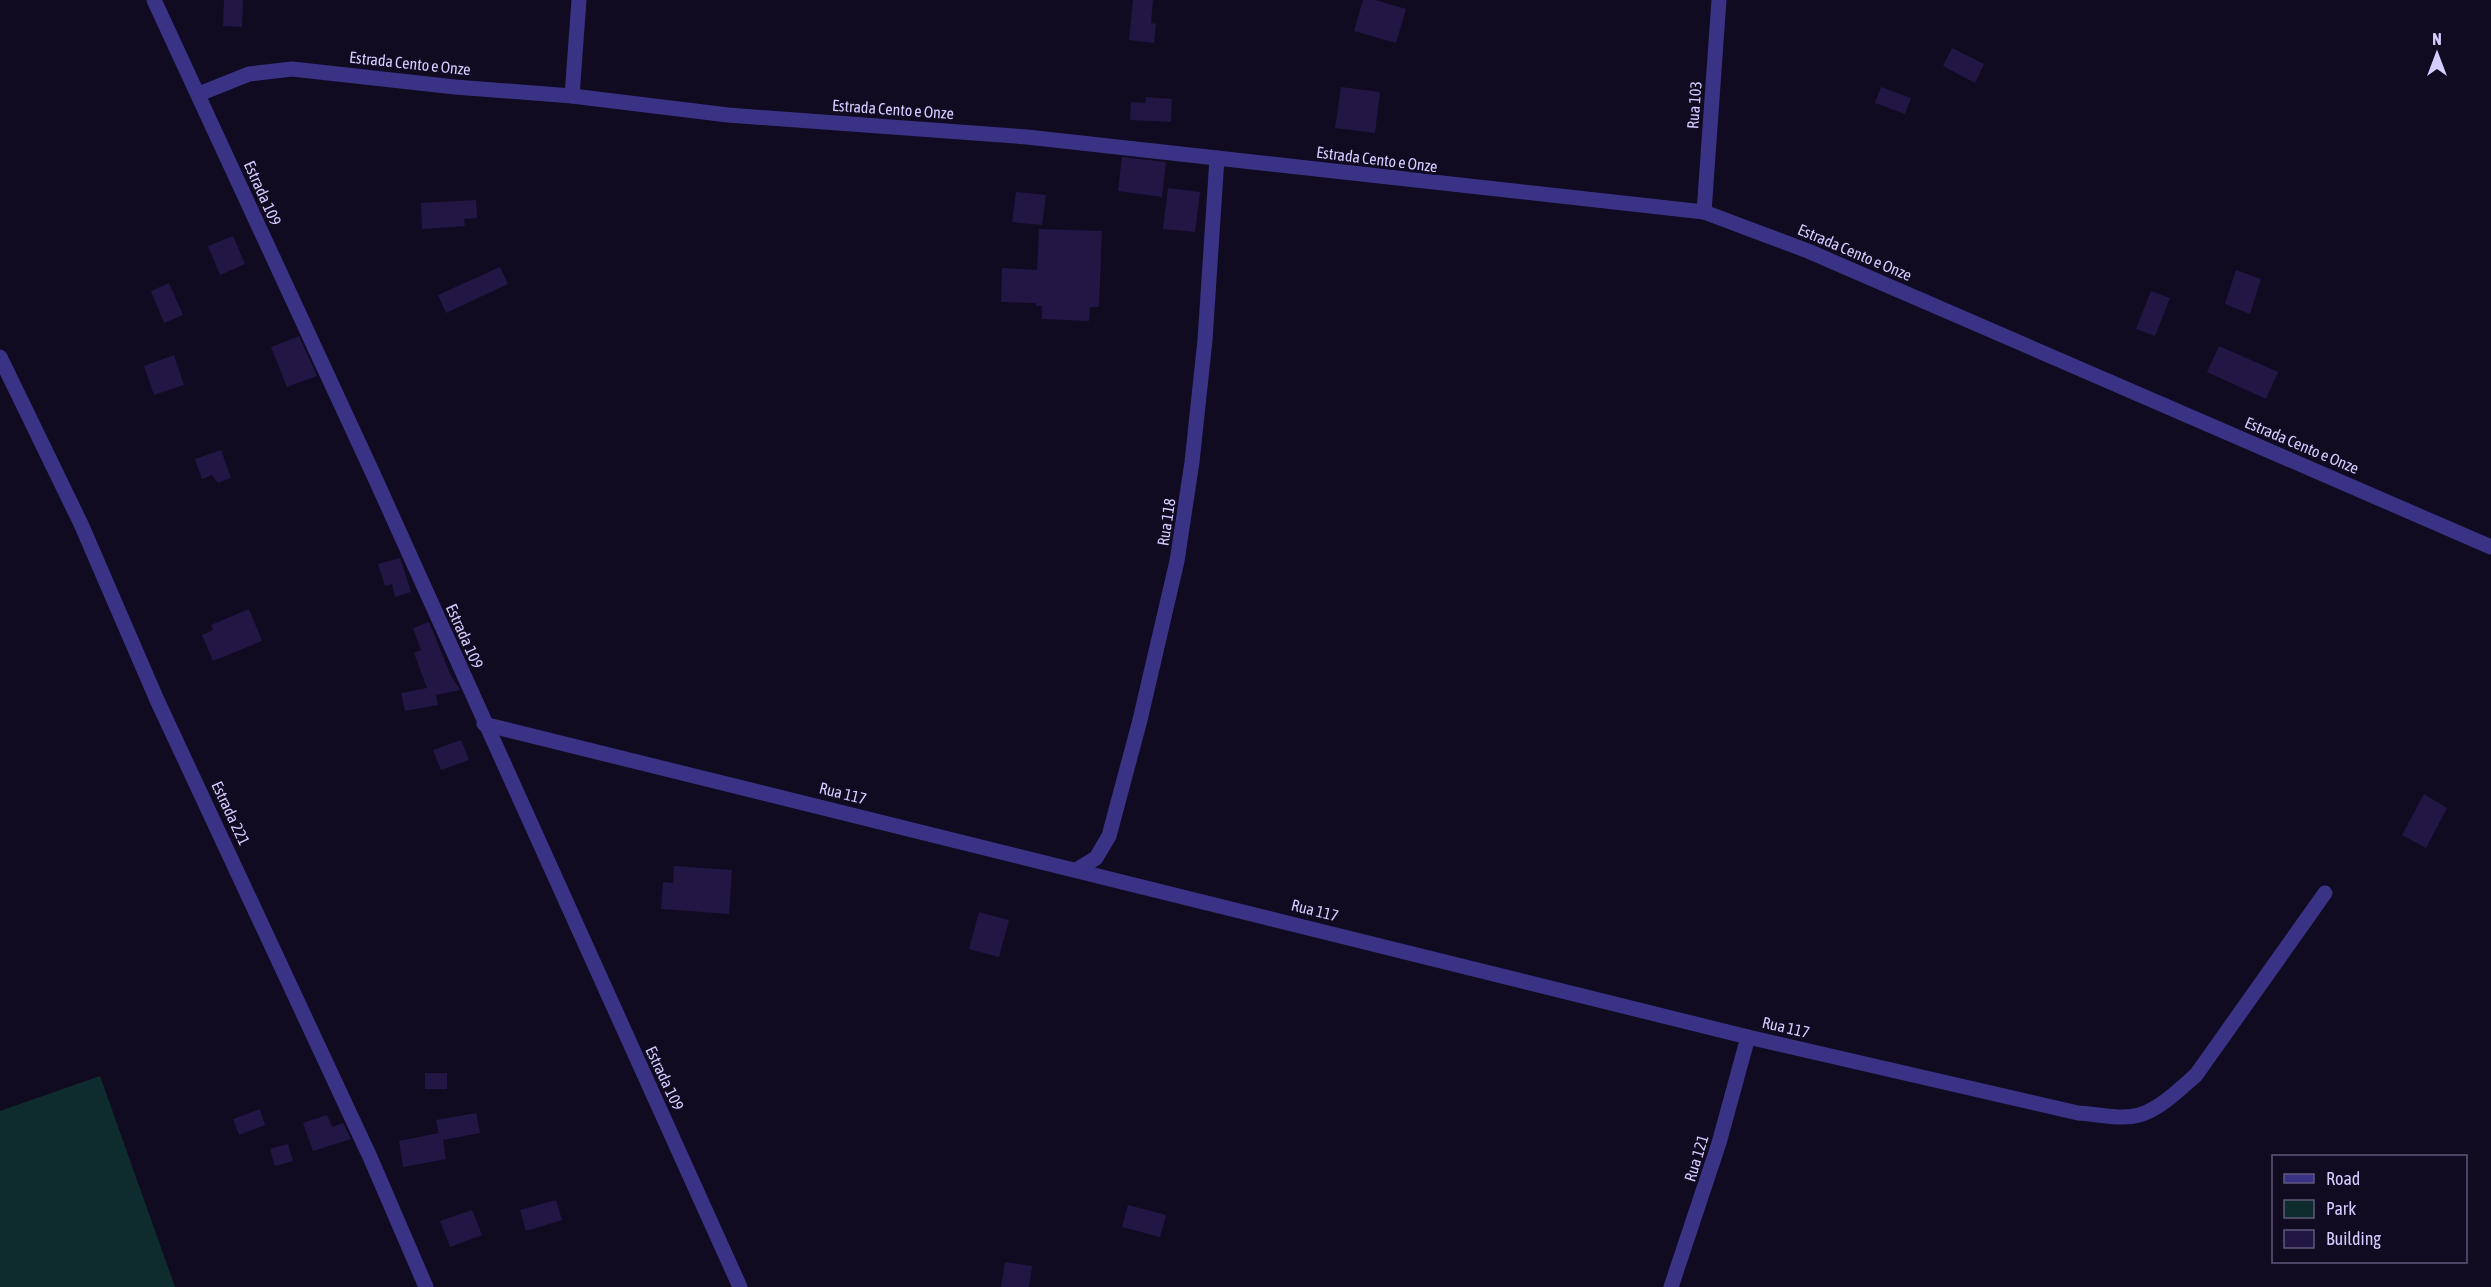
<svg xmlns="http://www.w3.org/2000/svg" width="2491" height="1287" viewBox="0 0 2491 1287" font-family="'Asap Condensed',sans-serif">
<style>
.green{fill:#0e2c2d}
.building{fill:#221645}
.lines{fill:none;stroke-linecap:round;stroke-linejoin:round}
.minor{stroke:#3a3285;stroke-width:15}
.labels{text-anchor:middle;stroke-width:6;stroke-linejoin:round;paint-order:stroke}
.street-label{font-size:16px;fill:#d5ccff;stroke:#110b22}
</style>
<rect width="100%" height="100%" fill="#110b22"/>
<path class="green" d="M100 1076 175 1287H0V1111Z"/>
<g class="building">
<path d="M224 0H243L242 27 223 26Z"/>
<path d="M1133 0H1153L1151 23 1156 24 1154 43 1129 40Z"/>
<path d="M1363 0H1375L1406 9 1396 43 1354 31Z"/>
<path d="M1952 48 1984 64 1975 83 1943 66Z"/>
<path d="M1341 87 1380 92 1375 133 1335 128Z"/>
<path d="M1881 87 1911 98 1905 114 1875 103Z"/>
<path d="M1146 97 1172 99 1171 122 1130 120 1131 102 1145 103Z"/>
<path d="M1122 157 1166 162 1162 197 1118 191Z"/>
<path d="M1168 188 1200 192 1195 232 1163 229Z"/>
<path d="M1016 192 1046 195 1042 225 1012 222Z"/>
<path d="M476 200 477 218 464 219 465 226 422 229 421 203Z"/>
<path d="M1039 229 1102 231 1099 307H1090L1089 321 1042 319V306H1036V303L1001 302 1002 268 1037 270Z"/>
<path d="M233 236 245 264 220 275 208 246Z"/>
<path d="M500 267 508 284 446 313 438 295Z"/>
<path d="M2236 270 2261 279 2250 314 2225 304Z"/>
<path d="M169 283 183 315 164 323 151 291Z"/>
<path d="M2151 291 2170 298 2155 336 2136 329Z"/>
<path d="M299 336 317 376 287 387 271 347Z"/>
<path d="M2219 346 2278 372 2266 399 2207 372Z"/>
<path d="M174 355 184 385 154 395 144 366Z"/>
<path d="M221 450 231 478 218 483 212 475 202 479 195 459Z"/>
<path d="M400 558 411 592 395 597 392 584 385 586 378 564Z"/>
<path d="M249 609 262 641 213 661 202 635 213 630 211 625Z"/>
<path d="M429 622 450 674 460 690 436 695 438 705 405 711 401 693 427 688 414 653 421 650 413 628Z"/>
<path d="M461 740 469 760 441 770 433 750Z"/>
<path d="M2424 794 2447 808 2426 848 2402 835Z"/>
<path d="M674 866 732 870 729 914 661 909 663 882 673 883Z"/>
<path d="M979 912 1009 920 999 957 969 949Z"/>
<rect x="425" y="1073" width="22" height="16"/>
<path d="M260 1109 265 1125 239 1135 233 1119Z"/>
<path d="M476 1113 480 1133 443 1140 446 1159 403 1167 399 1141 439 1133 436 1120Z"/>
<path d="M327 1115 332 1127 343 1123 351 1139 313 1151 303 1123Z"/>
<path d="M288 1144 293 1161 275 1166 270 1149Z"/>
<path d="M556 1200 562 1220 526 1231 520 1210Z"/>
<path d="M1128 1205 1166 1215 1160 1237 1122 1227Z"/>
<path d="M472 1210 482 1235 450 1247 440 1221Z"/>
<path d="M1005 1262 1032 1266 1029 1287H1001Z"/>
</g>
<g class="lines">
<g class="minor">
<path d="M154 0 375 478 740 1287"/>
<path d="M199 94 249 74 292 69 455 87 572 96 728 115 1027 137 1704 212 1808 251 2491 547"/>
<path d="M572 96 579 0"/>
<path d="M1704 212 1719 0"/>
<path d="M0 357 81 524 157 700 370 1157 426 1287"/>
<path d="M484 724 1748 1037 2078 1113C2096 1114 2121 1120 2139 1115 2160 1109 2180 1089 2196 1075L2325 893"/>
<path d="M1078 869 1096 858 1109 836 1140 720 1177 561 1192 462 1205 340 1217 158"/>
<path d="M1671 1287 1719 1143 1748 1037"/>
</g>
</g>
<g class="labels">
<g class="street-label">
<text transform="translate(410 63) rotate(6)" y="6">Estrada Cento e Onze</text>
<text transform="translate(1694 105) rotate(-86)" y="6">Rua 103</text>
<text transform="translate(893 109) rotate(4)" y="6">Estrada Cento e Onze</text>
<text transform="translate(1377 159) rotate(7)" y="6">Estrada Cento e Onze</text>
<text transform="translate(263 193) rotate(66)" y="6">Estrada 109</text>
<text transform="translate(1855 252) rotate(23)" y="6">Estrada Cento e Onze</text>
<text transform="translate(2302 445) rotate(23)" y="6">Estrada Cento e Onze</text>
<text transform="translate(1166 522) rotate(-81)" y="6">Rua 118</text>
<text transform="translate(465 636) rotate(66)" y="6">Estrada 109</text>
<text transform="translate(843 793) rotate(14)" y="6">Rua 117</text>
<text transform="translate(231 813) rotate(65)" y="6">Estrada 221</text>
<text transform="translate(1315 910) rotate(14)" y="6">Rua 117</text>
<text transform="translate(1786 1027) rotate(13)" y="6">Rua 117</text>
<text transform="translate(665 1078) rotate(65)" y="6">Estrada 109</text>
<text transform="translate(1696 1158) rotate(-73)" y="6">Rua 121</text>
</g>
</g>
<rect x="2272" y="1155" width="195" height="108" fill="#110b22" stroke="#5f587a" stroke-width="1.5"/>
<rect x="2284" y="1174" width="30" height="9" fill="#3a3285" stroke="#5f587a" stroke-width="1.5"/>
<text x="2326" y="1185" font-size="18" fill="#d5ccff">Road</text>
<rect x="2284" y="1200" width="30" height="18" fill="#0e2c2d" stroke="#5f587a" stroke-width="1.5"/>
<text x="2326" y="1215" font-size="18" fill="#d5ccff">Park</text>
<rect x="2284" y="1230" width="30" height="18" fill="#221645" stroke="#5f587a" stroke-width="1.5"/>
<text x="2326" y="1245" font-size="18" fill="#d5ccff">Building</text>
<g transform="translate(2437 54)" stroke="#110b22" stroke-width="4.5" paint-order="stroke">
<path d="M0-4.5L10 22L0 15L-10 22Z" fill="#d5ccff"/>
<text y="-9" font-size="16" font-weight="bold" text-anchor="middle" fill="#d5ccff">N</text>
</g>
</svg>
